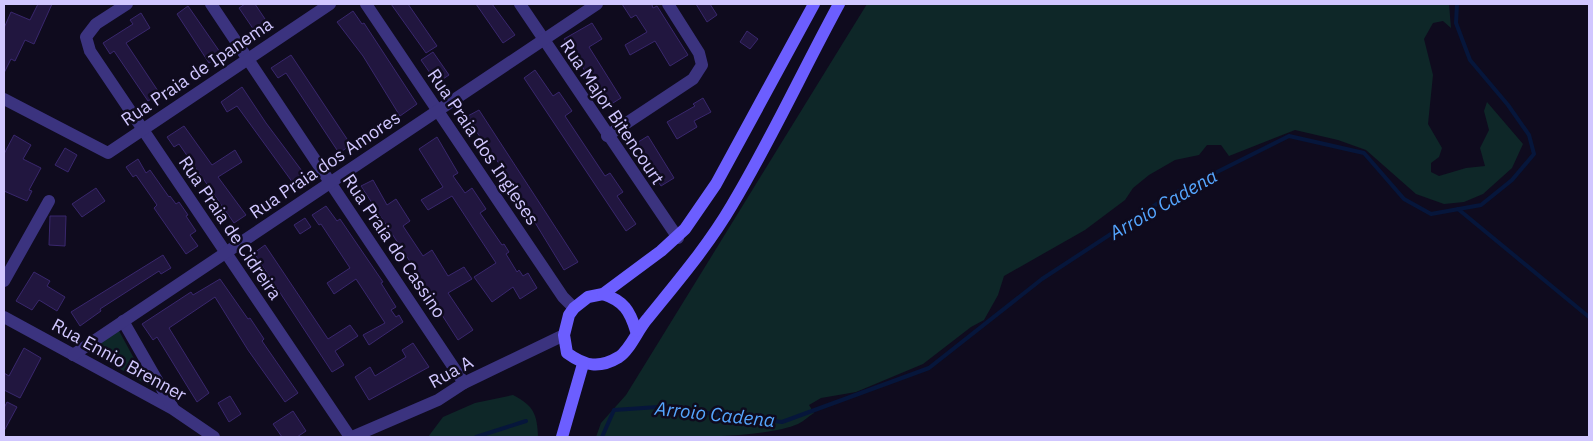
<svg xmlns="http://www.w3.org/2000/svg" width="1593" height="441" viewBox="0 0 1593 441" font-family="'IBM Plex Sans',sans-serif">
<style>
.green{fill:#0e2728}
.lines{fill:none;stroke-linecap:round;stroke-linejoin:round}
.stream{stroke:#06163b;stroke-width:4}
.building{fill:#21163f;stroke:#39276d}
.street{stroke:#3b337f;stroke-width:12}
.secondary{stroke:#6c5eff;stroke-width:12}
.labels{text-anchor:middle;stroke-width:5;stroke-linejoin:round;paint-order:stroke}
.street-label{font-size:18px;fill:#d1c7ff;stroke:#0f0b1e}
.water-label{font-size:19px;font-style:italic;fill:#55a6ff;stroke:#0f0b1e}
</style>
<rect width="100%" height="100%" fill="#0f0b1e"/>
<g class="green">
<path d="M867 4H1449L1451 28 1443 21 1433 23 1424 39 1433 75 1428 124 1442 148 1439 157 1431 163V172L1439 176 1466 168 1485 166 1480 148 1489 130 1484 111 1487 102 1523 144 1512 168 1483 194 1464 202 1444 204 1416 194 1366 150 1338 140 1295 130 1229 156 1221 145H1207L1199 155 1175 160 1149 175 1133 188 1125 200 1085 230 1004 276 998 295 984 320 971 327 923 364 856 392 821 398 809 405 814 413C809 416 804 421 798 424 758 441 644 437 596 437L601 423 626 395Z"/>
<path d="M118 329 149 386 88 350Z"/>
<path d="M513 395C534 406 537 414 538 437H428L443 417 475 403Z"/>
</g>
<g class="lines">
<g class="stream">
<path d="M1458 209 1589 317"/>
<path d="M476 437 526 421"/>
<path d="M602 437 614 410 658 407 782 422 929 368 1042 279 1169 196 1289 136 1364 153 1404 199 1431 214 1481 205 1512 180 1534 154 1529 135 1508 105 1470 60 1456 23 1457 4"/>
</g>
</g>
<g class="building">
<path d="M38 4H52L34 44 25 40 15 61 11 59 4 73V28L11 12 30 20Z"/>
<path d="M245 4H255L267 22 254 30 239 8Z"/>
<path d="M391 4H408L437 46 426 53Z"/>
<path d="M476 4H492L515 35 503 43Z"/>
<path d="M622 4H654L652 5 653 8 657 6 688 55 670 66 655 41 630 55 625 45 647 32 636 15 631 18Z"/>
<path d="M696 4H710L717 15 707 22Z"/>
<path d="M188 6 222 55 209 63 177 14Z"/>
<path d="M353 11 362 24 364 23 417 104 400 116 363 56 337 22Z"/>
<path d="M141 13 150 28 126 43 160 94 148 101 114 51 110 54 103 43 133 24 130 20Z"/>
<path d="M592 23 602 39 589 47 621 98 608 106 564 39Z"/>
<path d="M747 31 758 39 750 49 740 42Z"/>
<path d="M433 52 449 75 437 83 421 60Z"/>
<path d="M291 55 351 145 339 153 286 73 278 78 271 68Z"/>
<path d="M535 70 553 96 559 92 572 111 565 116 605 176 610 173 623 192 617 196 636 224 626 231 524 78Z"/>
<path d="M242 87 266 123 305 175 293 183 237 106 227 112 221 102Z"/>
<path d="M703 98 711 112 694 121 697 127 677 139 667 122 695 106 693 104Z"/>
<path d="M479 110 578 262 564 270 498 162 466 117Z"/>
<path d="M184 126 212 165 235 150 242 162 218 177 246 215 234 223 179 144 174 147 167 137Z"/>
<path d="M14 135 31 145 23 159 41 168 29 190 32 191 27 201 4 191V154Z"/>
<path d="M648 136 674 178 661 186 635 144Z"/>
<path d="M437 137 458 173 453 176 465 193 472 188 486 209 480 213 502 245 504 244 509 252 506 254 517 272 519 270 523 276 528 273 537 288 520 299 513 287 492 302 474 277 496 263 452 196 428 210 421 200 443 187 419 149Z"/>
<path d="M65 148 77 155 68 172 55 165Z"/>
<path d="M138 159 146 173 150 170 169 197 170 196 176 204 179 202 188 215 186 216 196 231 190 235 198 246 186 254 154 208 157 205 136 175 133 177 126 167Z"/>
<path d="M373 180 387 205 396 199 410 221 403 226 423 256 432 250 448 276 464 267 472 279 448 293 473 330 458 340 442 315 440 317 425 293 427 291 411 263 361 186Z"/>
<path d="M96 188 105 201 82 217 72 204Z"/>
<path d="M326 206 337 221 340 219 383 282 381 283 396 307 391 310 396 317 399 315 403 322 369 345 363 335 385 323 356 279 334 294 327 283 350 268 321 224 319 225 312 215Z"/>
<path d="M50 216H66L65 246 49 245Z"/>
<path d="M305 218 311 227 300 234 294 225Z"/>
<path d="M265 245 328 339 350 325 358 336 335 351 344 365 332 372 254 253Z"/>
<path d="M163 255 171 268 161 274 159 271 100 309 101 311 80 326 71 312Z"/>
<path d="M34 272 50 281 47 286 65 297 57 311 39 300 32 310 16 301Z"/>
<path d="M220 279 248 319 250 318 264 339 262 341 298 393 285 402 248 350 215 297 169 328 209 393 197 402 157 337 153 340 142 324 191 292 193 295Z"/>
<path d="M413 343 429 367 369 400 355 377 370 367 375 376 406 357 402 350Z"/>
<path d="M24 348 41 358 20 398 4 390V373L9 376Z"/>
<path d="M230 396 241 414 229 422 218 403Z"/>
<path d="M7 402 17 407 4 431V408Z"/>
<path d="M293 411 306 431 297 437H282L273 424Z"/>
</g>
<g class="lines">
<g class="street">
<path d="M127 4 96 24 86 37 90 51 350 437"/>
<path d="M211 4 464 383"/>
<path d="M366 4 563 297 574 308"/>
<path d="M520 4 678 238"/>
<path d="M4 99 108 153 330 4"/>
<path d="M607 136 693 79 702 65 699 53 668 4"/>
<path d="M4 281 49 201"/>
<path d="M4 317 173 409 214 437"/>
<path d="M123 321 173 408"/>
<path d="M73 355 597 4"/>
<path d="M352 437 438 400 464 383 564 335"/>
</g>
<g class="secondary">
<path d="M814 4 716 184 685 229 661 251 603 294 588 297 574 308 569 315 564 335 567 353C585 366 599 369 619 357 630 350 638 329 648 318 677 282 708 246 732 205 771 140 803 70 839 4"/>
<path d="M603 294C624 301 630 311 636 331"/>
<path d="M562 437 583 364"/>
</g>
</g>
<g class="labels">
<g class="street-label">
<text transform="translate(197 72) rotate(-34)" y="6">Rua Praia de Ipanema</text>
<text transform="translate(612 112) rotate(56)" y="6">Rua Major Bitencourt</text>
<text transform="translate(483 147) rotate(56)" y="6">Rua Praia dos Ingleses</text>
<text transform="translate(325 165) rotate(-34)" y="6">Rua Praia dos Amores</text>
<text transform="translate(230 228) rotate(56)" y="6">Rua Praia de Cidreira</text>
<text transform="translate(394 246) rotate(56)" y="6">Rua Praia do Cassino</text>
<text transform="translate(119 360) rotate(29)" y="6">Rua Ennio Brenner</text>
<text transform="translate(451 372) rotate(-29)" y="6">Rua A</text>
</g>
<g class="water-label">
<text transform="translate(1163 204) rotate(-30)" y="7">Arroio Cadena</text>
<text transform="translate(715 414) rotate(6)" y="7">Arroio Cadena</text>
</g>
</g>
<rect width="1593" height="441" fill="none" stroke="#d1c7ff" stroke-width="10"/>
</svg>
